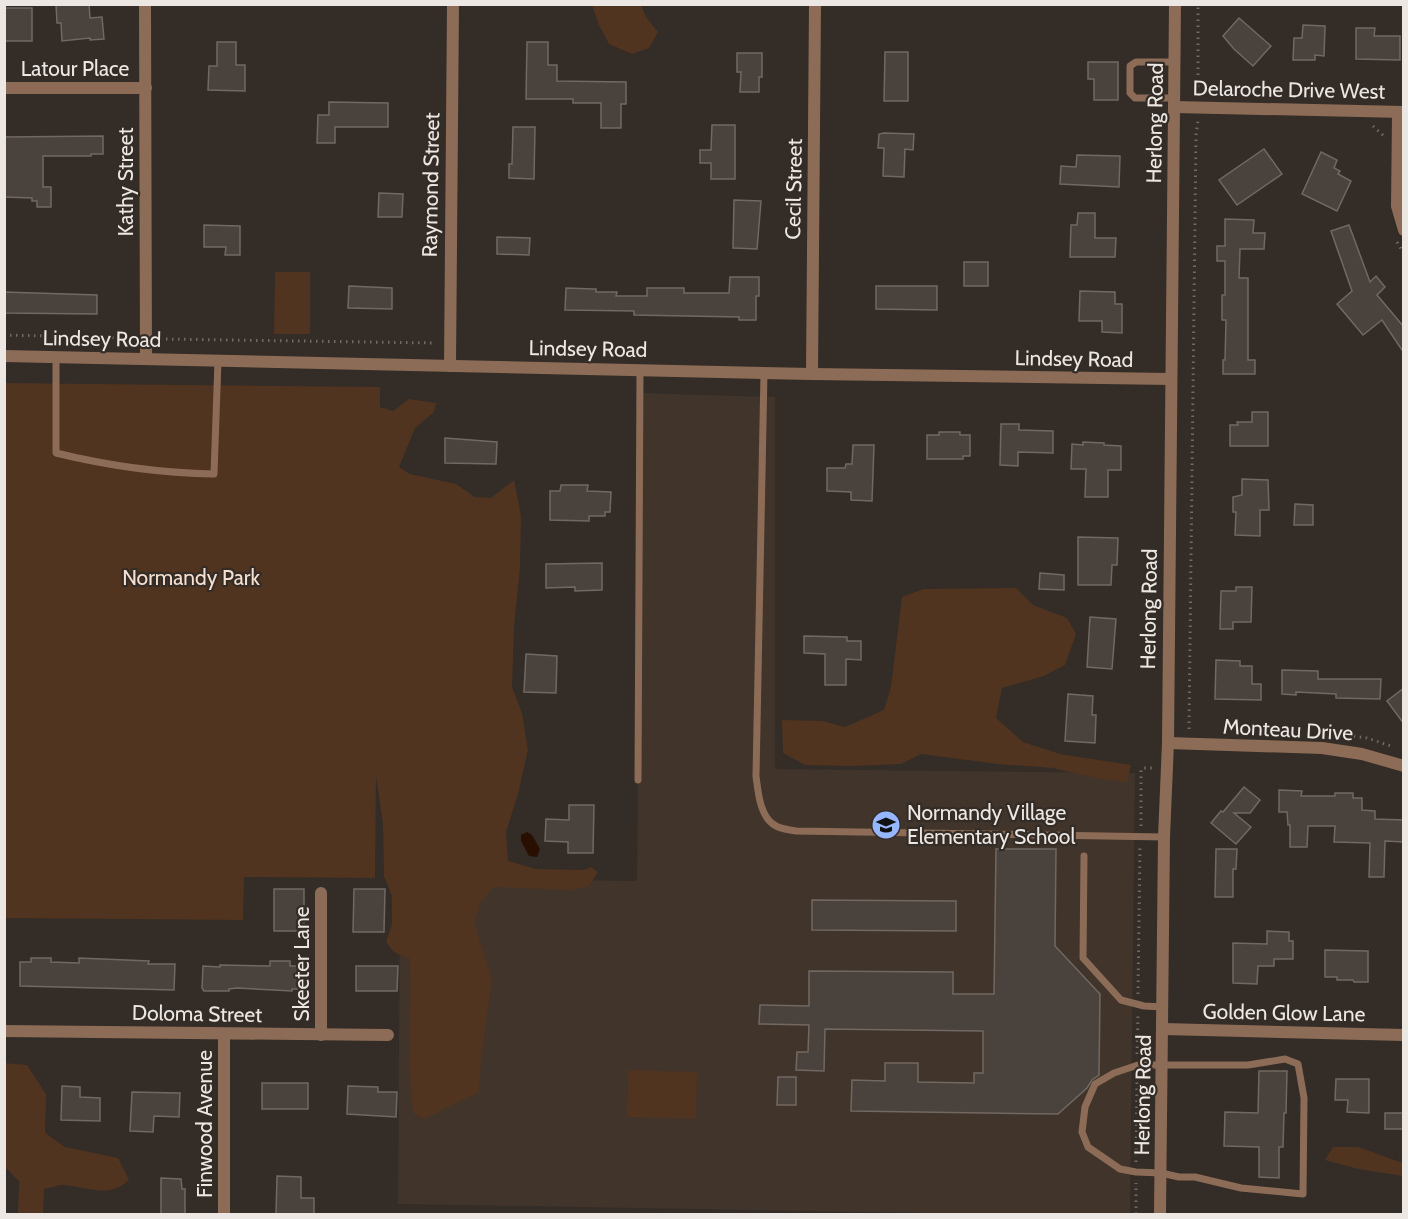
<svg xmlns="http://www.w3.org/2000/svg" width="1408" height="1219" viewBox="0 0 1408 1219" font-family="Cabin,sans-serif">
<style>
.built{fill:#40342b}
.green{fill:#50341f}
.water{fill:#290f00}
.building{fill:#4a423d;stroke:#716862;stroke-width:1.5}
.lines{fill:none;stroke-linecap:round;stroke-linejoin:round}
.path{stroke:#716a66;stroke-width:3;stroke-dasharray:1.5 4.5;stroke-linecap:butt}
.service{stroke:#8c6c56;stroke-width:7}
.minor{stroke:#8c6c56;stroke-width:12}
.tertiary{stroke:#8c6c56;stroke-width:12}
.labels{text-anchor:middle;stroke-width:4.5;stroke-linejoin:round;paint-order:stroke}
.street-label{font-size:21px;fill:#ece7e3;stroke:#332c27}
.park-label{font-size:21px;fill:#f7dfcf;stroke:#332c27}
.poi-label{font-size:21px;fill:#ece7e3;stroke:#332c27;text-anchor:start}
</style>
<rect width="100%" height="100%" fill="#332c27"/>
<path class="built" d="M641 393 775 397V769L1135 773 1130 1214H992L398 1204 400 878 637 881Z"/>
<g class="green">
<path d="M592 5H641L646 17 658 32 649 48 632 54 609 44 598 23Z"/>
<path d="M275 272H310V334H274Z"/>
<path d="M5 383 380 387V407L393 411 409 399 436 403 434 412 415 428 399 467 410 474 456 484 475 497 491 498 514 480 521 516 520 567 514 627 512 687 522 713 528 750 518 794 506 832 508 861 536 869 584 870 591 867 598 872 589 886 573 890 493 887 480 904 474 923 492 978 481 1061 479 1092 424 1119 413 1113 409 1063 410 959 394 952 386 942 392 924V896L384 876 383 824 376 776 375 878 244 877 243 920 5 918Z"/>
<path d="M1016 588 1033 605 1067 618 1076 634 1065 665 1044 676 1002 688 996 718 1023 742 1060 754 1131 765 1127 782 1100 779 1053 768 998 764 921 754 901 764 853 766 805 765 783 753 782 720 823 721 845 727 884 710 891 687 902 597 923 589Z"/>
<path d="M4 1063 27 1065 46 1094 45 1133 65 1147 118 1158 129 1180C109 1199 88 1187 63 1185 57 1185 50 1188 44 1189L43 1214H18L19 1181 5 1167Z"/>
<path d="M628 1070 697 1072 696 1119 627 1117Z"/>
<path d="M1333 1147H1358L1403 1163V1176L1358 1169 1325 1160Z"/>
</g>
<path class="water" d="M527 832 532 835 540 849 537 857 529 856 521 841V835Z"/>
<g class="building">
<path d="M56 4H89L90 18 102 17 104 39 90 40V38L62 41 61 23H57Z"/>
<rect x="4" y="8" width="28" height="33"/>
<path d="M1239 18 1271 46 1253 66 1234 49 1223 36Z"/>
<path d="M1303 25 1325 26 1324 56 1315 55V60H1293L1294 38H1302Z"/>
<path d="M1356 28H1375L1374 36H1400V60L1356 59Z"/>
<path d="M217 42H236V65H245V91L208 90 209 66H217Z"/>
<path d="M527 42H548V65H557V81L626 82V104H621V128H601V103H573V99H526Z"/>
<path d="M885 52H908V101H884Z"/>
<path d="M737 53H762V77H759V92H740L741 72H737Z"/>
<path d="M1088 62H1118V100H1094V79H1088Z"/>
<path d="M329 102 388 103V127H335V143H317L318 115H329Z"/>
<path d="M712 125H735V179H711V163H700V150H711Z"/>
<path d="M513 127H535L534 179 509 178V164H512Z"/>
<path d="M884 133 914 134 913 150 905 149 904 177 883 176 884 148H878L879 134Z"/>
<path d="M103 136V154H91V156H43V187H51V207H37V201H32V198L4 197V137Z"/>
<path d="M1264 149 1282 174 1237 205 1219 180Z"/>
<path d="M1321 152 1337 160 1334 168 1340 171 1338 174 1351 181 1337 211 1302 194Z"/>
<path d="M1077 155 1120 156 1119 187 1060 184 1061 166 1076 167Z"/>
<path d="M379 193 403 194 402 217H378Z"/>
<path d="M734 200 761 201 757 249 733 248Z"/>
<path d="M1078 213H1095V238H1116L1115 257H1070L1071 225H1077Z"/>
<path d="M1225 219 1254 220 1253 233H1265L1264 249H1240L1239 278H1248V360H1255V374H1223V360H1225L1226 320H1222V295H1225V261H1217V246H1225Z"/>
<path d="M204 225 240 226V255H225L226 247H204Z"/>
<path d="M1349 225 1370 282 1376 276 1385 287 1377 295 1404 327V353L1382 320 1363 335 1337 304 1352 291 1331 231Z"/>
<path d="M497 237 530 238 529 255 497 254Z"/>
<rect x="964" y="262" width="24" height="24"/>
<path d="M730 277H759V296H756V320H739V317L634 315V311L565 310 566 288 594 289H596V292H617L616 296H647V288H684V293H729Z"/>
<path d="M349 286 392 288V309L348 308Z"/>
<path d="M876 286H937V310L876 309Z"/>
<path d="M1080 291 1115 292V304H1122V333L1102 332V321H1079Z"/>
<path d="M4 292 97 295V314L4 313Z"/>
<path d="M1252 412H1268V446H1230V425H1238L1237 422H1252Z"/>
<path d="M1001 424H1019V430L1053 431V453L1018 452V466L1000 465Z"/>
<path d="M939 432H960V435H970V456H963V459H927V435H939Z"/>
<path d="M445 438 497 442 496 464 445 463Z"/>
<path d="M1083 442 1104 443V445L1121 446V470H1108V497H1085L1086 469H1071L1072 444 1083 445Z"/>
<path d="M853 445H874L872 501 851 500V492L827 491V468H845L846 464H852Z"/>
<path d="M1242 479 1268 480 1269 510H1260V536L1235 535 1236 512H1233V497L1242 495Z"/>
<path d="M561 485H588L587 491 611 492 610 512H605V516H589V521L550 520V491H560Z"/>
<path d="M1295 504 1313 505V525H1294Z"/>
<path d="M1078 537 1118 538 1117 565H1112L1111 585H1078Z"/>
<path d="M602 563V590L575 591V587L546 588V564Z"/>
<path d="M1040 573 1064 575V590L1039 589Z"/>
<path d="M1236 587H1252L1251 622H1233V629H1220L1221 591H1236Z"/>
<path d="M1090 617 1116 619 1112 669 1087 667Z"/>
<path d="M804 636 847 637V641H861V660L846 659V685H825V654L804 653Z"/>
<path d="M526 654 557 656 556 693 524 692Z"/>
<path d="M1216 660 1240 661V666H1252V684H1261V700L1215 699Z"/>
<path d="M1282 670 1318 671V679H1381L1380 699 1336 698V694L1296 692V695L1282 694Z"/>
<path d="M1404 688V724L1387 701Z"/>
<path d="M1068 694 1093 696 1092 715H1096L1095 743 1065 741Z"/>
<path d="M1244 787 1260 800 1250 813H1234L1251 827 1236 844 1211 823 1221 811 1223 812Z"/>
<path d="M1279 790 1302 791 1301 796H1335V793H1353V798H1362V810L1375 811V819L1404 820V842L1385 841 1384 877H1369L1370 843 1334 842 1335 826H1308L1307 847H1290V825H1288L1287 812H1279Z"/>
<path d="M569 805H594L593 853H568V842L545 841 546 819 569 820Z"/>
<path d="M996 849H1056L1055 946 1100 994 1099 1075 1092 1080 1087 1088 1058 1114 851 1111 852 1080 885 1081V1063H918V1082L974 1083V1073H983V1031L825 1029 824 1071 796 1070 797 1052H808L809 1025 759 1024 760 1005 809 1006V971L953 972V994H994Z"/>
<path d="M1216 849H1237L1236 869H1233V897H1215Z"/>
<rect x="274" y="889" width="30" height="42"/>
<path d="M354 889H385L384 932H353Z"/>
<path d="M812 900 956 901V931L812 930Z"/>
<path d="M1267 931 1289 932V941H1293V959H1274V966H1258L1257 984 1233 983V943L1267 944Z"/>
<path d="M1325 950 1368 951V982H1354L1353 980H1337V977H1325Z"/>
<path d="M31 958H51V962L79 963V958L149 961 148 964H175L174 990 20 986V962H31Z"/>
<path d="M270 961H290V966H301V989H292V991L237 988 229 989V991H204L202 988 203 966 220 967V965L270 966Z"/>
<path d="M356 966H398L397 991H356Z"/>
<path d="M1259 1071H1287L1286 1113H1284L1283 1147H1279V1178L1259 1177V1147L1224 1146 1225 1112 1258 1113Z"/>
<path d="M778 1077H796V1105H777Z"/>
<path d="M1336 1079H1369V1113L1347 1112 1348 1100H1335Z"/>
<rect x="262" y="1083" width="46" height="26"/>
<path d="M62 1086 80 1087V1097L100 1098V1121L61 1120Z"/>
<path d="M348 1086 378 1087V1092H397L396 1117 347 1114Z"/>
<path d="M132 1092 180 1093 179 1117 154 1116 153 1132 130 1131Z"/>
<rect x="1385" y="1113" width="19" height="16"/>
<path d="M277 1176 301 1177V1198H314V1215H276Z"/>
<path d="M161 1178 181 1179 182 1189H185V1215H161Z"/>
</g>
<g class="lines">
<g class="path">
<path d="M1198 93V4"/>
<path d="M1373 126 1384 136"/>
<path d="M1397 242 1404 254"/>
<path d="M4 335 133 338"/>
<path d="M160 339 436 343"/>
<path d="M1189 729 1196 135 1198 121"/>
<path d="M1324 732 1367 738 1394 747"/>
<path d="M1141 826V770L1143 768H1153"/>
<path d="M1138 994 1140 847"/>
<path d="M1137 1054 1138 1015"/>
<path d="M1136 1162 1137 1078"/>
<path d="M1136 1214V1183"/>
</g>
<g class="service">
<path d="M1174 98H1135L1130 93V66L1136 62H1175"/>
<path d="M56 357V453C109 466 160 473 214 474L218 361"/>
<path d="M764 373 756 776C758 792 760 818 776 826 781 829 790 830 796 831L1164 837"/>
<path d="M638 780 640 370"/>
<path d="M1084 856 1083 958 1121 1000 1144 1006 1163 1007"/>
<path d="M1285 1059 1298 1064 1304 1098 1303 1194 1241 1188 1195 1177H1179L1161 1173 1136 1172 1120 1169 1088 1147 1082 1132 1085 1107 1095 1084 1114 1073 1138 1065H1248Z"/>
</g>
<g class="minor">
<path d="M145 4 146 359"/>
<path d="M4 88H146"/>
<path d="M1174 107 1404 112"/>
<path d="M1398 112 1397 206 1404 230"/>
<path d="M4 356 812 374 1171 379"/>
<path d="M450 366 453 4"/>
<path d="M812 374 815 4"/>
<path d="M1168 743 1322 748 1362 754 1404 766"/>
<path d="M321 893V1035"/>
<path d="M1163 1029 1404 1035"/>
<path d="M4 1031 388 1035"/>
<path d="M224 1214V1034"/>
</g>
<path class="tertiary" d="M1160 1214 1164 837 1168 743 1175 4"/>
</g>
<defs>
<g id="school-disc" transform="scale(1.5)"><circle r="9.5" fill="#96b6fd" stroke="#332c27"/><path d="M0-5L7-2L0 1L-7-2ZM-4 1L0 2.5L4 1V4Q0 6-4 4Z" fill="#111"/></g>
</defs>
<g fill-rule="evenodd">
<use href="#school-disc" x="886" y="825"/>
</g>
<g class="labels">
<g class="street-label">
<text x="75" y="76">Latour Place</text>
<text transform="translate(1289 90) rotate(1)" y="7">Delaroche Drive West</text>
<text transform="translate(1155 123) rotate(-89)" y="7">Herlong Road</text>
<text transform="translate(126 182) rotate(-90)" y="7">Kathy Street</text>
<text transform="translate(431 185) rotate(-89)" y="7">Raymond Street</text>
<text transform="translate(794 189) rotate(-89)" y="7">Cecil Street</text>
<text transform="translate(102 339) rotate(1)" y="7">Lindsey Road</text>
<text transform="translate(588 349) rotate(1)" y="7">Lindsey Road</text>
<text transform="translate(1074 359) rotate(1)" y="7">Lindsey Road</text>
<text transform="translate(1149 609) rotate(-89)" y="7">Herlong Road</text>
<text transform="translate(1288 730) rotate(3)" y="7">Monteau Drive</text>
<text transform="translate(302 964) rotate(-90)" y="7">Skeeter Lane</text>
<text transform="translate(1284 1013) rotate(1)" y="7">Golden Glow Lane</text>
<text transform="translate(197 1014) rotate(1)" y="7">Doloma Street</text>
<text transform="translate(1143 1095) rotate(-89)" y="7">Herlong Road</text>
<text transform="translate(205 1124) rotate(-90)" y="7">Finwood Avenue</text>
</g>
<g class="park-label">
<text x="191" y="585">Normandy Park</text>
</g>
<g class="poi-label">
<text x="907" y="820">Normandy Village<tspan x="907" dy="24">Elementary School</tspan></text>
</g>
</g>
<rect width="1408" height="1219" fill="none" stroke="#ece7e3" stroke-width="12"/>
</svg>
